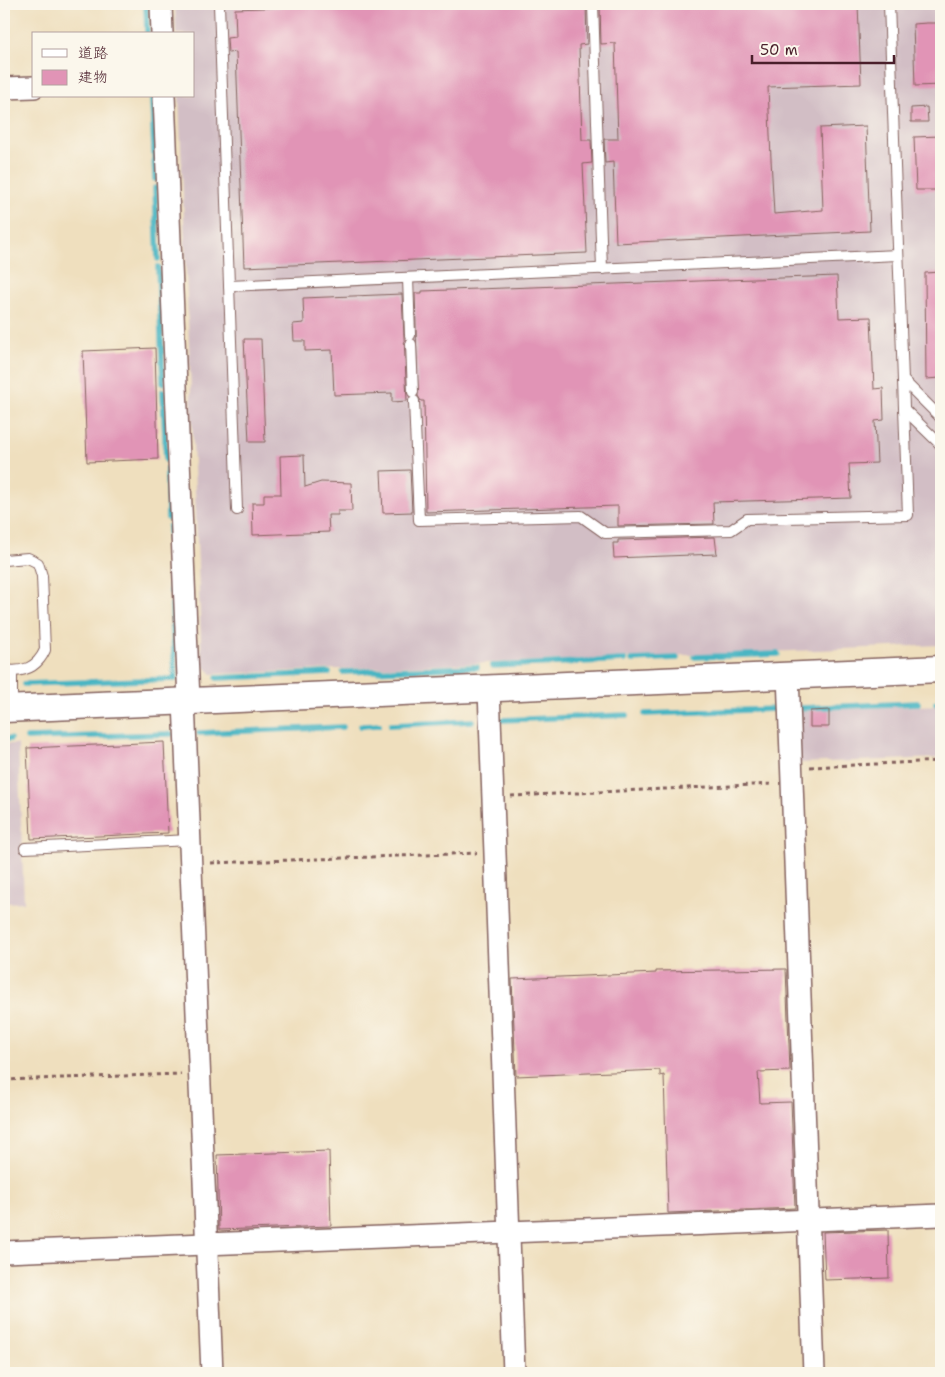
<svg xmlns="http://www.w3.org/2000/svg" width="945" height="1377" viewBox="0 0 945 1377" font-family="'Shantell Sans','Klee One',sans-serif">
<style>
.industrial{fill:#d2bec5}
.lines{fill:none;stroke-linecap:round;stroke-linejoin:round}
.stream{stroke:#48b5c3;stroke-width:5.5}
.building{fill:#e194b6}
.service-casing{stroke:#84625e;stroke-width:12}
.minor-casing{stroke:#84625e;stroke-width:24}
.tertiary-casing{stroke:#84625e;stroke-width:29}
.path{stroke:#84625e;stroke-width:3;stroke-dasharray:4 4;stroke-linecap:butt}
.service{stroke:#fff;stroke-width:10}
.minor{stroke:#fff;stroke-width:21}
.tertiary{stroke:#fff;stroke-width:26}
</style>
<rect width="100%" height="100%" fill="#fbf7ec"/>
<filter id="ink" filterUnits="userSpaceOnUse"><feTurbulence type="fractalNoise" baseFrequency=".02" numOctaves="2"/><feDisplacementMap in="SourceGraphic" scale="10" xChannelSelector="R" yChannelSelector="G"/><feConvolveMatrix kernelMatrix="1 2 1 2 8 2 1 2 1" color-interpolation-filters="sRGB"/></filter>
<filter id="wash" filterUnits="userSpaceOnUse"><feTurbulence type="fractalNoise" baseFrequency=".0096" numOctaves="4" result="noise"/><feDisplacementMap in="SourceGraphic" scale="20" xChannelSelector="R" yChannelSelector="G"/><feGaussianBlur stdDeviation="1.12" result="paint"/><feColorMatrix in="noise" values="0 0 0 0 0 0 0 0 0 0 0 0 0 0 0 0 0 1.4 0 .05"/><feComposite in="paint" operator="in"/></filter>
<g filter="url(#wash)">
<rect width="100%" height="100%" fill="#efdfbe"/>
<g class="industrial">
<path d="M175 4H941V645L212 674 202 664 179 96H194V34H176Z"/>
<path d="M941 705V758L798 763 796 711Z"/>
<path d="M4 744H18L24 902 4 903Z"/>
</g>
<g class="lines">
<g class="stream">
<path d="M146 4 147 34"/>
<path d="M152 99 155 179"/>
<path d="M155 188 158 259"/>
<path d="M158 267 163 383"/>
<path d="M163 391 166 460"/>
<path d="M167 469 168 518"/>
<path d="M169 527 171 592"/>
<path d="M695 657 778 654"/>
<path d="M632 660 677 658"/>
<path d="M492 666 625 660"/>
<path d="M343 672 477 667"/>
<path d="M217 678 329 673"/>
<path d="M24 684 175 679 172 605"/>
<path d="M936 703 941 702"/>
<path d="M800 708 918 703"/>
<path d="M645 714 777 709"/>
<path d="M501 720 627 715"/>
<path d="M391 725 472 721"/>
<path d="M361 726 379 725"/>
<path d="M199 733 343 727"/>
<path d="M27 738 171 734"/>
<path d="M4 739H10"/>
</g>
</g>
<g id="blocks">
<g class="building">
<path d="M370 4H586L587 44 579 45 582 140H591L592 163 583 164 587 253 244 267 236 52 228 53 227 38 236 37 235 9Z"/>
<path d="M600 4H858L861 84 768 87 771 159 774 214 823 210 820 128 866 126 870 231 616 243 613 162 605 163 604 139H618L615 43 601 44Z"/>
<path d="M927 23H941V85L915 86 913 24Z"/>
<path d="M927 107 928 122H911V108Z"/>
<path d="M941 136V190H916L914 137Z"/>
<path d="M941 272V378L926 379 925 273Z"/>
<path d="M837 276 839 318 871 317 874 389 883 388 884 420 875 421 877 463 849 464 851 498 713 502 714 524 618 526V506L426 512 424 401H421L418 396 415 293H422V291Z"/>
<path d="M402 294 407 401 392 402V393L334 395 332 350 305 351V341H294L293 324 304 323 303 298Z"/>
<path d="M244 339H261L265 442H249Z"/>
<path d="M155 348 158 459 87 462 83 351Z"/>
<path d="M304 455 305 487 321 482 351 483 352 511H338V515H328L329 532 253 535 252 503H264V494H281L280 456Z"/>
<path d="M410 470 412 512 383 513 381 471Z"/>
<path d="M715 537 717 554 614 558 613 543H618V540Z"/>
<path d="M829 710V727H810V711Z"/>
<path d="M164 742 168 833 31 839 27 748Z"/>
<path d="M786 969 790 1071 758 1072 760 1103 791 1102 795 1208 668 1213 664 1075 660 1076V1070L516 1076 512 979 656 973V971Z"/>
<path d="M329 1151 331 1226 219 1230 217 1155Z"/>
<path d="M888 1230 889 1278 825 1280 823 1232Z"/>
</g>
</g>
</g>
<g filter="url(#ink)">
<use href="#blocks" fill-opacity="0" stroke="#84625e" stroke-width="1"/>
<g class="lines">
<g class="service-casing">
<g id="service">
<path d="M219 4 237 510"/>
<path d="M593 4 602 269"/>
<path d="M408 278 410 335"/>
<path d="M229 286 898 255"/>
<path d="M411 344 413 392"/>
<path d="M903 380 941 418"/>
<path d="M414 401 419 520 581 516 605 533 731 530 747 519 908 515 889 4"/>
<path d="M904 409 941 445"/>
<path d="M4 560 28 558 38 563 42 576 45 650C37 668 23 673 4 670"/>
<path d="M12 671V708"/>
<path d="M25 848 190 840"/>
</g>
</g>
<g class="minor-casing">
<g id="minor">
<path d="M161 4 162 34"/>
<path d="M4 88 34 87"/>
<path d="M164 96 189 701"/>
<path d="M788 674 814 1373"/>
<path d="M489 690 514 1373"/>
<path d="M184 701 212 1373"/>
<path d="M4 1252 941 1215"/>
</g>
</g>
<g class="tertiary-casing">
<path id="tertiary" d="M4 709 941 669"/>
</g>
<g class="path">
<path d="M810 767 941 761"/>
<path d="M511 796 774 784"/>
<path d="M211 863 477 853"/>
<path d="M4 1080 181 1074"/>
</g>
<use href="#service" class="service"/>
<use href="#minor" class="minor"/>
<use href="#tertiary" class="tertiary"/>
</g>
</g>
<rect width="945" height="1377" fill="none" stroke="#fbf7ec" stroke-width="20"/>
<rect x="32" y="32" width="162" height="65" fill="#fbf7ec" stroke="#b4a19f"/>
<rect x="42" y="49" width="25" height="8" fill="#ffffff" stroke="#b4a19f"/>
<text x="78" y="58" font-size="15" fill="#4a1f2b">道路</text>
<rect x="42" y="70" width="25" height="15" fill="#e194b6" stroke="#b4a19f"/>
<text x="78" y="82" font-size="15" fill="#4a1f2b">建物</text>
<path d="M752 55v8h142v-8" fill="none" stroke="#4a1f2b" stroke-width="2.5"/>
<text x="760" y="55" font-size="15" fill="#4a1f2b" stroke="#fbf7ec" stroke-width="4" paint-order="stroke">50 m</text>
</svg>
